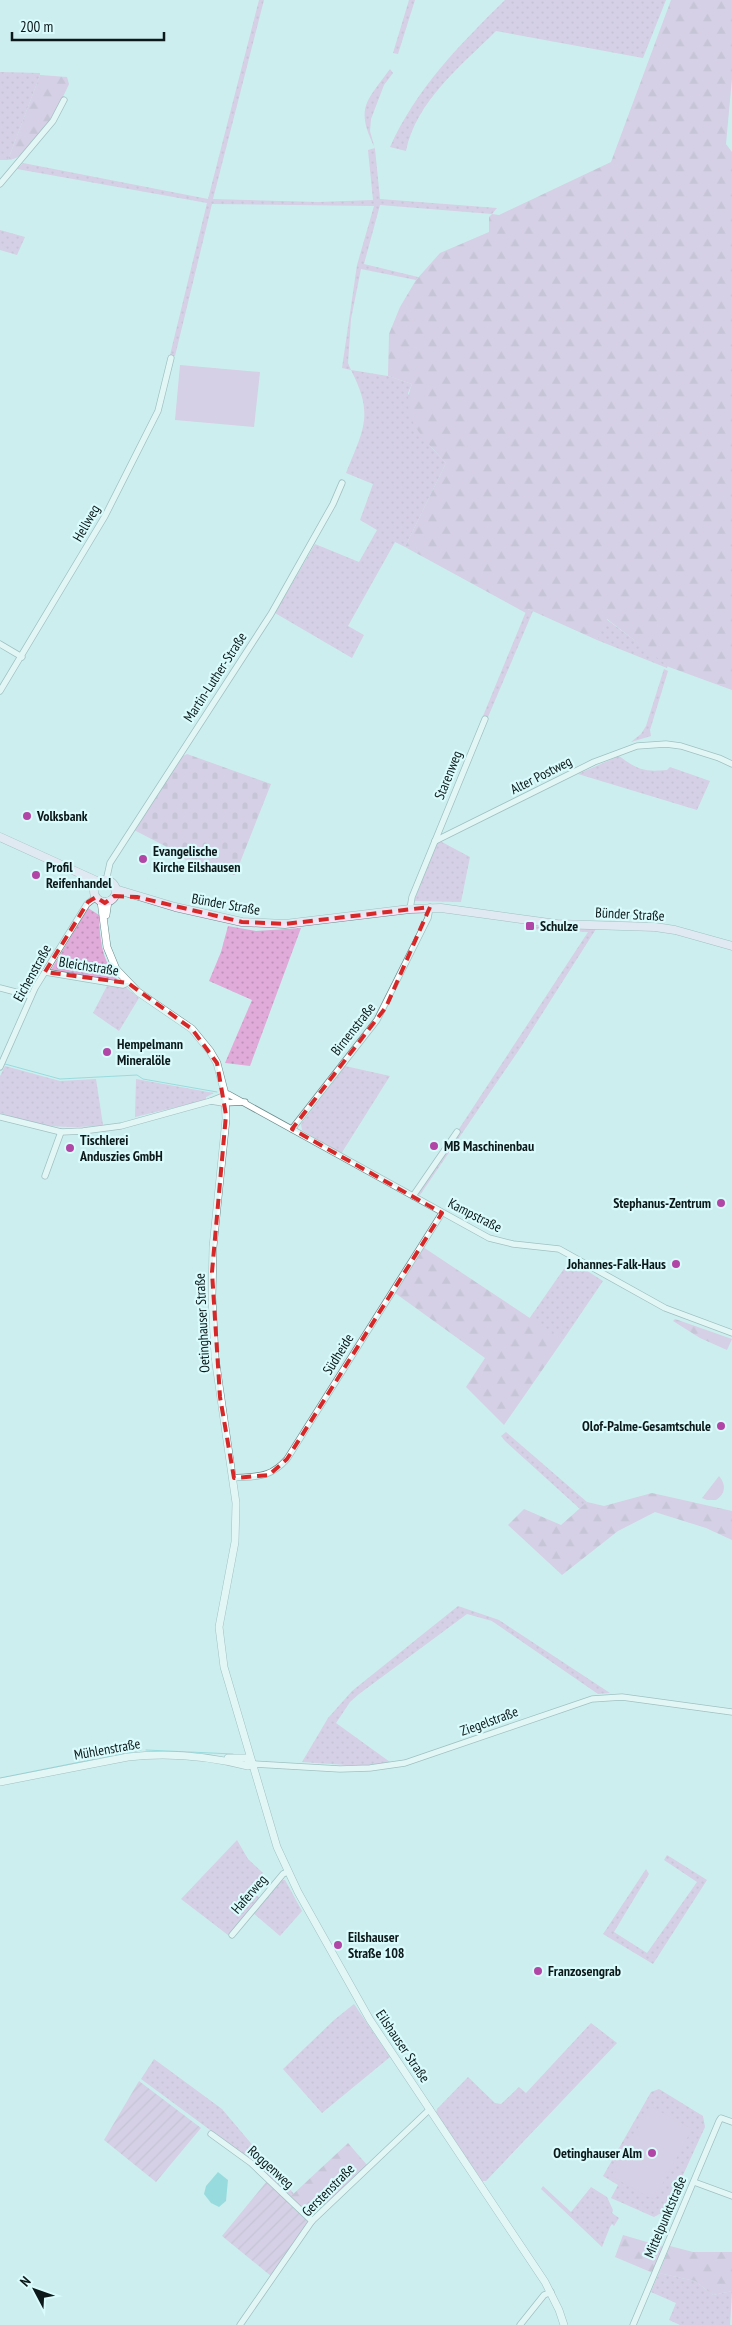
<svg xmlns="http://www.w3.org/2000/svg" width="732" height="2325" viewBox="0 0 732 2325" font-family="'PT Sans Narrow',sans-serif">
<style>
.grass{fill:url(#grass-dots)}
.forest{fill:url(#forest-firs)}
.cemetery{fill:url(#cemetery-stones)}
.park{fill:#e0aad9}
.garden{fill:url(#garden-furrows)}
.water{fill:#5ac4c9}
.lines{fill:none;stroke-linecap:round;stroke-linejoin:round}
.stream{stroke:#5ac4c9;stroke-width:1}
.minor-casing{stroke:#6b8a8b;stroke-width:7}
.tertiary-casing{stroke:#6b8a8b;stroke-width:8}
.secondary-casing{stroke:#6b8a8b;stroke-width:9}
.minor{stroke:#fff;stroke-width:5.5}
.tertiary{stroke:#fff;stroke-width:7}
.secondary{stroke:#f8e2f5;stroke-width:8}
.marked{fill:none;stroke:#d62828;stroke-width:4;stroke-dasharray:10 6;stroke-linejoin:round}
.poi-dot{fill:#b146a7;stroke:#dafbfc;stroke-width:2}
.labels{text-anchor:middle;stroke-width:4.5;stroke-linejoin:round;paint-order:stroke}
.street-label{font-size:14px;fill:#0c1819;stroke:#dafbfc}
.poi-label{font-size:14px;font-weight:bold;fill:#0c1819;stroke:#dafbfc;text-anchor:start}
</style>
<defs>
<pattern id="grass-dots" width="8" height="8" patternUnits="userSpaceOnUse" patternTransform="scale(1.25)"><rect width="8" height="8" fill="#e0aad9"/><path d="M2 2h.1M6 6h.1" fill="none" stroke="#bf92ba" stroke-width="1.8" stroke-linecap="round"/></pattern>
<pattern id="forest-firs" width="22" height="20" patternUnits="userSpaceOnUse" patternTransform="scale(1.25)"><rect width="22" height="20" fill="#e0aad9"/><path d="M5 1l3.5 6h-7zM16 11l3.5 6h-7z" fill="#bf92ba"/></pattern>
<pattern id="cemetery-stones" width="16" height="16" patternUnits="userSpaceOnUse" patternTransform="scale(1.25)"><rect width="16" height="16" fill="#e0aad9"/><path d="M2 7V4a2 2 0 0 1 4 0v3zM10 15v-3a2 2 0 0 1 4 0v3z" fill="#bf92ba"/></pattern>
<pattern id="garden-furrows" width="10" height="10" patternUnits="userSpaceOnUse" patternTransform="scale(1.25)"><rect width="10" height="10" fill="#e0aad9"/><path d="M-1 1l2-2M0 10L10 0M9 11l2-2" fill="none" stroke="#bf92ba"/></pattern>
</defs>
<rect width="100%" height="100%" fill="#cceeef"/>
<g class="grass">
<path d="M259 0H264L213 199 318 202 373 200 368 150 375 148C355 108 366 102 390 69L393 73 384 85 371 119 370 131 375 149 380 199 497 208 492 214 380 205 364 264 418 277 416 280 361 269 351 319 348 363 351 370 388 376 412 384 408 393 431 447 446 463 405 547 395 542 348 626 364 635 352 658 275 613 315 544 359 562 377 530 360 520 373 484 346 473C364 428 374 415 351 370L342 368 357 265 374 206 212 204 175 356 170 355 207 203 17 169 23 163 208 199Z"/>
<path d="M409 0H415L398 54 393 53Z"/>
<path d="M505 0H666L643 58 496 31C462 65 416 101 406 151L390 147C416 89 460 44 505 0Z"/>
<path d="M0 72 40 73V75L8 160H0Z"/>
<path d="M0 230 25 237 17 255 0 250Z"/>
<path d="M527 609 533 611 488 717 483 716Z"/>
<path d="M606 619 668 665 667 668 597 640Z"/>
<path d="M664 669 668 671 650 730 651 736 631 742 641 734 646 726Z"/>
<path d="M619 756C638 770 644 772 667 770L670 767 710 781 697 810 578 774Z"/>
<path d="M440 841 470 857 461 902 414 901 437 843Z"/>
<path d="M88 908 99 915C100 942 102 961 120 983L51 970Z"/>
<path d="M228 926 256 931 301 928 250 1066 225 1063 252 1000 209 981 221 952Z"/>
<path d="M531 926 596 929 521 1047 420 1195 417 1193 588 932 528 929Z"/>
<path d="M108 984 123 985 139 998 119 1031 93 1013Z"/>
<path d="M5 1066 60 1081 96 1079 103 1125C60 1130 40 1126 0 1113V1076Z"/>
<path d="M345 1066 390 1076 341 1154 302 1130 301 1124Z"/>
<path d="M136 1079 214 1093 206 1097V1100L135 1117Z"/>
<path d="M570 1260 603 1281 563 1340 529 1319Z"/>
<path d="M506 1432 587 1502 580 1509 505 1441 501 1436Z"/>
<path d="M458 1606 499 1620 610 1693 598 1694 492 1621 467 1614 359 1694 350 1702 336 1723 390 1762 361 1766 302 1762 328 1718 352 1691Z"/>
<path d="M237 1840 248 1859 263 1873 249 1889 260 1898 228 1935 181 1899Z"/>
<path d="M667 1855 707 1880 653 1964 603 1934 646 1869 649 1874 614 1932 647 1953 697 1882 664 1860Z"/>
<path d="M281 1880H285L302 1911 280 1936 253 1913Z"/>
<path d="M354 2004 390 2057 322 2113 283 2069 334 2020Z"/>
<path d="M591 2023 617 2043 486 2181H482L436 2113 437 2109 468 2077 495 2103 501 2104 519 2087 526 2093Z"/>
<path d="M154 2059 222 2109 294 2194 290 2197 252 2161 141 2079Z"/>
<path d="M659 2089 703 2116 705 2127 667 2210 654 2217 611 2198 618 2185 603 2176 651 2092Z"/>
<path d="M543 2186 571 2212 591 2187 607 2197 613 2210 612 2213 619 2218 614 2226 612 2224 610 2227 602 2247 541 2189Z"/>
<path d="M659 2273 695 2281 713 2295 732 2291 730 2325H680L669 2320 676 2303 651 2292Z"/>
</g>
<g class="forest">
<path d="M671 0H732V78L726 144 732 152V690L669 667 607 619 597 640 528 609 526 613 405 547 446 463C425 439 398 418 412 384L388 376 389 334 400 307 416 280 440 253 489 232V217L492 214 499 215 611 162Z"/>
<path d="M40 75 67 77 69 84C60 104 31 160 8 160Z"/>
<path d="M423 1247 563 1340 504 1425 466 1387 485 1358 395 1293Z"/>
<path d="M675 1319 732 1339 727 1350 700 1338 673 1321Z"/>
<path d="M652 1493 732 1511V1540L706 1528 655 1512 618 1531 562 1575 508 1525 524 1509 561 1525 587 1502 604 1506Z"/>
<path d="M348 2143 367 2165 311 2217 290 2197Z"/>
<path d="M623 2235 664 2247 653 2273 615 2257Z"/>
<path d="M670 2246 693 2252H732V2291L713 2295 695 2281 659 2273Z"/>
</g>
<path class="cemetery" d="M187 754 271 784 235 875 198 869 169 848 134 830 183 756Z"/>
<g class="park">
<path d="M180 365 260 372 254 427 175 420Z"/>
<path d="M719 1476C726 1484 726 1494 716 1500H707L702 1498Z"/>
<path d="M650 2106 692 2129 654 2200 611 2176Z"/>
</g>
<g class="garden">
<path d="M139 2081 201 2128 156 2182 104 2140Z"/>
<path d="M267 2181 308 2221 271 2276 222 2236Z"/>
</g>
<path class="water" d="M218 2172 228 2180 226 2201 219 2207 211 2203 204 2194 206 2186Z"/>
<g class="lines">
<g class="stream">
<path d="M5 1064 60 1079 137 1075 143 1079 217 1092"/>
<path d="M146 1750 233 1754"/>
<path d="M100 1758 141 1750"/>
<path d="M0 1778 95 1759"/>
</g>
<g class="minor-casing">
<g id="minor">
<path d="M0 184 53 121 64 100"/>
<path d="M0 644 22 657"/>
<path d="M0 691 105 516 158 411 171 358"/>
<path d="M435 841 594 762 637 746 666 744 681 746 719 758 732 764"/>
<path d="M106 881 110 863 271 614 333 504 342 483"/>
<path d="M410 909 412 897 485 719"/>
<path d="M45 972 123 985 128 983"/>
<path d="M0 988 31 996"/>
<path d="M0 1067 35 988 87 904 96 897"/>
<path d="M211 1101 223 1103 245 1102"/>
<path d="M0 1117 61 1132 83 1131 121 1126 211 1101 228 1094 489 1238 513 1244 559 1249 665 1308 732 1333"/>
<path d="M292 1129 377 1020 428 918 430 907"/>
<path d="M45 1176 61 1132"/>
<path d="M413 1196 457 1132"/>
<path d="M234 1478C258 1476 270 1478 287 1459L442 1213"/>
<path d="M253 1764 340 1769 370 1768 405 1763 592 1699 622 1697 732 1712"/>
<path d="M232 1935 283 1874 287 1872"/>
<path d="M211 2134 251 2163 312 2221"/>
<path d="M694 2182 732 2196"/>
<path d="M240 2325 312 2221 430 2109"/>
<path d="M520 2325 544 2295 551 2292"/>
<path d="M633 2325 719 2121 721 2118 732 2122"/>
</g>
</g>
<g class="tertiary-casing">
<g id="tertiary">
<path d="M101 901 107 947 116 969 138 992 192 1029 210 1051 217 1063 225 1094 226 1119 213 1247 212 1297 215 1357 236 1503 235 1542 219 1627 224 1667 277 1847 298 1892 370 2020 545 2282 559 2310 564 2325"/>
<path d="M106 915 108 901"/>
<path d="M228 1758H246L252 1764"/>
<path d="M0 1782 128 1757C170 1752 208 1756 248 1766L253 1764"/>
</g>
</g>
<g class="secondary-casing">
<g id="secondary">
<path d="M0 837 99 882"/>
<circle cx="105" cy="891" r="11"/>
<path d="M115 889 175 907 242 922 285 924 410 909 441 908 557 924 655 927 675 930 732 946"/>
</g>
</g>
<use href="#minor" class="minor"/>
<use href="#tertiary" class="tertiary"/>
<use href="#secondary" class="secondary"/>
</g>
<path d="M0 0H732V2325H0ZM114 896 137 897 242 922 285 924 430 907 386 1007 292 1129 442 1213 287 1459 269 1475 234 1478 220 1397 212 1272 226 1115 217 1063 192 1029 128 983 45 972 88 902 96 897 105 903Z" fill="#cceeef" fill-opacity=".55" fill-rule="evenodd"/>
<path class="marked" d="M114 896 137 897 242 922 285 924 430 907 386 1007 292 1129 442 1213 287 1459 269 1475 234 1478 220 1397 212 1272 226 1115 217 1063 192 1029 128 983 45 972 88 902 96 897 105 903Z"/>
<g class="poi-dot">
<circle cx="27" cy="816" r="5"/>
<circle cx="143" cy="859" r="5"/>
<circle cx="36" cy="875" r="5"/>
<rect x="525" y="921" width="10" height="10" rx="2.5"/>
<circle cx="107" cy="1052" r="5"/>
<circle cx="434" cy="1146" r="5"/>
<circle cx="70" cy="1148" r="5"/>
<circle cx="721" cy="1203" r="5"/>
<circle cx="676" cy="1264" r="5"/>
<circle cx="721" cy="1426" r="5"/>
<circle cx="338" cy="1945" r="5"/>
<circle cx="538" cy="1971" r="5"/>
<circle cx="652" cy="2153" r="5"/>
</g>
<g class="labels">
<g class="street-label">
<text transform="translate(86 523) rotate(-60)" y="5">Hellweg</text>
<text transform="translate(215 677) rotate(-57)" y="5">Martin-Luther-Straße</text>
<text transform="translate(448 775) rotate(-68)" y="5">Starenweg</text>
<text transform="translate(541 775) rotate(-27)" y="5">Alter Postweg</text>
<text transform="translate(226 904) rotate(10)" y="5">Bünder Straße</text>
<text transform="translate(630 914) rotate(3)" y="5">Bünder Straße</text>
<text transform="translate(89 966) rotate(9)" y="5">Bleichstraße</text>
<text transform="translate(32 973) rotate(-61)" y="5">Eichenstraße</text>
<text transform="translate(353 1029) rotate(-52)" y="5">Birnenstraße</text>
<text transform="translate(475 1215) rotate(27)" y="5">Kampstraße</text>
<text transform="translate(202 1323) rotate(-93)" y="5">Oetinghauser Straße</text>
<text transform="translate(338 1354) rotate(-58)" y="5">Südheide</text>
<text transform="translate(489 1721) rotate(-20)" y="5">Ziegelstraße</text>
<text transform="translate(107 1749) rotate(-10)" y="5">Mühlenstraße</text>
<text transform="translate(249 1894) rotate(-49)" y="5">Haferweg</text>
<text transform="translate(403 2046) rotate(56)" y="5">Eilshauser Straße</text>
<text transform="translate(271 2167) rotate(42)" y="5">Roggenweg</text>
<text transform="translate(328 2190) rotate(-45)" y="5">Gerstenstraße</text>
<text transform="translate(665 2217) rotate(-67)" y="5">Mittelpunktstraße</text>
</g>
<g class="poi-label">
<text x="37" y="821">Volksbank</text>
<text x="153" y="856">Evangelische<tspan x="153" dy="16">Kirche Eilshausen</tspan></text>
<text x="46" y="872">Profil<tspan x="46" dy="16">Reifenhandel</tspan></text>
<text x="540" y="931">Schulze</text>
<text x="117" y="1049">Hempelmann<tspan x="117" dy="16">Mineralöle</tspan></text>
<text x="80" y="1145">Tischlerei<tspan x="80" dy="16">Anduszies GmbH</tspan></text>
<text x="444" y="1151">MB Maschinenbau</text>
<text x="711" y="1208" text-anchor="end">Stephanus-Zentrum</text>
<text x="666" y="1269" text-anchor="end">Johannes-Falk-Haus</text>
<text x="711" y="1431" text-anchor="end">Olof-Palme-Gesamtschule</text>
<text x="348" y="1942">Eilshauser<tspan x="348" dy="16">Straße 108</tspan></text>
<text x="548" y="1976">Franzosengrab</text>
<text x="642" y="2158" text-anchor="end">Oetinghauser Alm</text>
</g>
</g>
<g transform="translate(35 2290) rotate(311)" stroke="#dafbfc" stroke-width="4" paint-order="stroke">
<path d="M0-4L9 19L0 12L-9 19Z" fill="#0c1819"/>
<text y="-8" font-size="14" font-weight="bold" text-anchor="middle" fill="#0c1819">N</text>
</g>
<path d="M12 32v8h152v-8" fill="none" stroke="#0c1819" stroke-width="2.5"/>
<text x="20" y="32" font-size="15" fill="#0c1819" stroke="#dafbfc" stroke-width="4" paint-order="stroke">200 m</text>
</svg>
